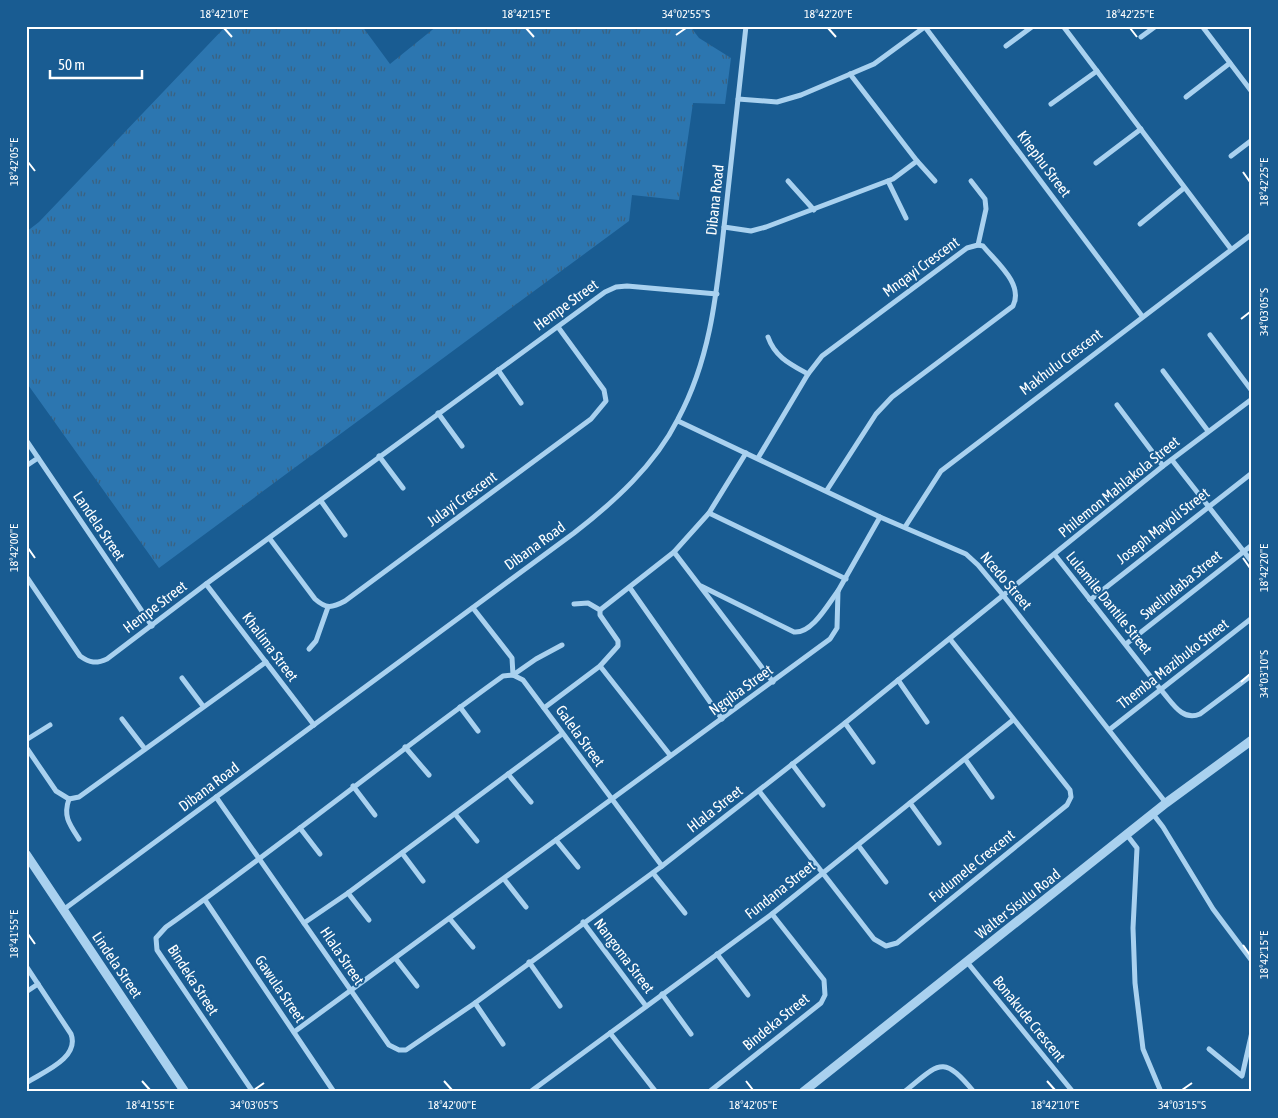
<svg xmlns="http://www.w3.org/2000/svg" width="1278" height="1118" viewBox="0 0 1278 1118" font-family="'Asap Condensed',sans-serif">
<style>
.grass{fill:url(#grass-tufts)}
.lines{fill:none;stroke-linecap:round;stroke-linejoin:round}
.minor{stroke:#a9d1ef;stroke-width:5}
.tertiary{stroke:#a9d1ef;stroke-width:9}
.ticks{fill:none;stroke:#fff;stroke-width:2}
.labels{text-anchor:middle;stroke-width:4;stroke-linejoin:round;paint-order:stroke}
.street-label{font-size:15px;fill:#fff;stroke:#195c92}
.neatline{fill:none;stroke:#fff;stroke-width:2}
.ticks-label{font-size:12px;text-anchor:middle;fill:#fff}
</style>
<defs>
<pattern id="grass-tufts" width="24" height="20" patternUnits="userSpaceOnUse" patternTransform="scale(1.25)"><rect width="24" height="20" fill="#2c76b0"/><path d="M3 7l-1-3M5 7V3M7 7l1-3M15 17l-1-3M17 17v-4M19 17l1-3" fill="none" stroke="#3c617e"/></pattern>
</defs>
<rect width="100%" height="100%" fill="#195c92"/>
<path class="grass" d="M226 26H362L390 64 437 26H690L699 38 731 58 725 104 693 103 679 200 632 195 629 221 159 568 26 382V232L39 222Z"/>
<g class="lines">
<g class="minor">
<path d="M1063 26 1231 249"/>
<path d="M1202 26 1252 92"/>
<path d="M925 27 1142 316"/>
<path d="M1141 37 1156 26"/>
<path d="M1006 46 1033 26"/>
<path d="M1186 97 1230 63"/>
<path d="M738 99 777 102 801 95 874 64 926 26"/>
<path d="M1051 104 1097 71"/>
<path d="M1231 156 1252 140"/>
<path d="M917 161 935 181"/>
<path d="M1096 163 1141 129"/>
<path d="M788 181 814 210"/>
<path d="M888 181 906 218"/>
<path d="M971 181 985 199 986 209 978 245"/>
<path d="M1140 224 1184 188"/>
<path d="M724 227 751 231 766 227 893 179 917 161 850 74"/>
<path d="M1210 335 1252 391"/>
<path d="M768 337C775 357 790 364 808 374"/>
<path d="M498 370 521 403"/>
<path d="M1163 371 1208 431"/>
<path d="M1117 405 1163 466"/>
<path d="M438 413 462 446"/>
<path d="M678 421 880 517 966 554 978 565 1003 595 1166 803"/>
<path d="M26 440 152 626"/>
<path d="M379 456 403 488"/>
<path d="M758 458 808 374 822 356 967 248 978 245 983 246C996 262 1024 284 1013 306L892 397 876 414 827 490"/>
<path d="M1172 460 1252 562"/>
<path d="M26 466 38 458"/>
<path d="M321 501 345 535"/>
<path d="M709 513 846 579"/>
<path d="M905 527 941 471 1252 234"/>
<path d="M270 539 315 599C326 609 332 608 345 601L591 419 606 401 604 390 558 327"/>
<path d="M674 552 773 682"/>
<path d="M1055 555 1161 690C1172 702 1182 722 1200 714L1252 675"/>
<path d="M26 576 80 656C90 663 96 664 107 659L206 584 605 292 616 287 627 286 717 294"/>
<path d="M206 584 314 725"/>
<path d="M701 586 794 632C812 634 828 604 838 591"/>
<path d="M630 588 722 719"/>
<path d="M1090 600 1252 473"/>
<path d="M473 608 512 658 513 675 536 659 562 645"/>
<path d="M600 610 674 552 709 513 746 453"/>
<path d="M1126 644 1252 545"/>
<path d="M309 649 316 641 328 607"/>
<path d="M600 666 670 755"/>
<path d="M182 678 203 706"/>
<path d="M898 680 927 722"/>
<path d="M460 707 478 731"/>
<path d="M544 708 600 666 618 646V641L600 615V610L588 603 574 604"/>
<path d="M122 719 145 749"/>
<path d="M845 723 873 762"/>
<path d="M1109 730 1252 618"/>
<path d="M26 740 50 725"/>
<path d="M26 747 56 791 69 799 79 797 266 662"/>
<path d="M405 747 429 775"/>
<path d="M965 759 992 797"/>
<path d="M792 764 823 805"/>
<path d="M508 774 531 802"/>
<path d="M353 786 375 815"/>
<path d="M759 791 874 939 886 946 897 943 1067 805 1071 797 1070 790 950 639"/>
<path d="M216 797 389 1045 399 1050H406L475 1003 662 866 845 723 1163 466 1252 399"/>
<path d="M69 799C63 816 69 824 79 839"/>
<path d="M910 803 939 843"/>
<path d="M455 814 477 841"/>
<path d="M1153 814 1163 827 1213 909 1252 961"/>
<path d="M300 828 320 854"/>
<path d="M1127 835 1137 848 1133 928 1135 983 1143 1049 1161 1092"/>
<path d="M556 840 578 867"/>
<path d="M858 845 886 882"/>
<path d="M402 853 423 881"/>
<path d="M653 873 685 913"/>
<path d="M504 879 526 907"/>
<path d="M348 893 369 920"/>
<path d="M205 900 334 1092"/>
<path d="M63 910 574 533C614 502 655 465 678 419 712 356 717 288 725 218 732 154 739 90 746 26"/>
<path d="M450 919 473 947"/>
<path d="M583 922 646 1006"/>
<path d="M304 923 348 893 562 734"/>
<path d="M717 954 748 995"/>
<path d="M396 959 417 986"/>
<path d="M529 962 560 1006"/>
<path d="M967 962 1073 1092"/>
<path d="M26 966 71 1034C80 1058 43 1072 26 1083"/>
<path d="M26 992 38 984"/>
<path d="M662 994 691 1034"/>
<path d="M475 1003 503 1044"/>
<path d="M294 1032 830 639 837 628 838 591 880 517"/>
<path d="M610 1033 656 1092"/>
<path d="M1209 1049 1242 1076 1252 1032"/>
<path d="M253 1092 157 950 156 938 166 927C280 846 389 758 503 676L513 675 523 680 662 866"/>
<path d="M530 1092 772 914 1013 720"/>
<path d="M709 1092 821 1003 825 995 824 980 772 914"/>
<path d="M904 1092C939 1064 942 1053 974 1092"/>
</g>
<g class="tertiary">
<path d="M26 854 185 1092"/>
<path d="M803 1092 1166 803 1252 740"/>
</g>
</g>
<path class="ticks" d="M224 28 232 37M526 28 534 37M828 28 836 37M1130 28 1137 37M676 35 686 28M28 162 35 171M1243 172 1250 182M1241 319 1250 312M28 548 35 558M1243 558 1250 568M1241 682 1250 674M28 934 35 944M1243 945 1250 955M142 1081 150 1090M444 1081 452 1090M746 1081 753 1090M1047 1081 1055 1090M254 1090 264 1083M1182 1090 1192 1083"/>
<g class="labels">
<g class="street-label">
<text transform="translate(1044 164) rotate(53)" y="5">Khephu Street</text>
<text transform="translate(715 200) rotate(-84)" y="5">Dibana Road</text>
<text transform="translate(921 267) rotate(-36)" y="5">Mnqayi Crescent</text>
<text transform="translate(566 305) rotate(-36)" y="5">Hempe Street</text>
<text transform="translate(1061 362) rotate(-37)" y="5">Makhulu Crescent</text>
<text transform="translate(1119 487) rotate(-39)" y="5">Philemon Mahlakola Street</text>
<text transform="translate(462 499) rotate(-36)" y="5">Julayi Crescent</text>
<text transform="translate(99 526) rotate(56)" y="5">Landela Street</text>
<text transform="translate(1163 526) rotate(-38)" y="5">Joseph Mayoli Street</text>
<text transform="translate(535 546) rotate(-36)" y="5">Dibana Road</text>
<text transform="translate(1006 581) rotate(50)" y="5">Ncedo Street</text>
<text transform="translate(1181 585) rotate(-39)" y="5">Swelindaba Street</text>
<text transform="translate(1109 603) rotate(51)" y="5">Lulamile Dantile Street</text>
<text transform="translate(155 607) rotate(-37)" y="5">Hempe Street</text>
<text transform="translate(270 647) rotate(53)" y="5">Khalima Street</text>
<text transform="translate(1173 664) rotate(-38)" y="5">Themba Mazibuko Street</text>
<text transform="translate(741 690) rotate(-36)" y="5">Ngqiba Street</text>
<text transform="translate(580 736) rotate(54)" y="5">Galela Street</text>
<text transform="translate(209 787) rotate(-37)" y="5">Dibana Road</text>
<text transform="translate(715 809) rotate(-38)" y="5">Hlala Street</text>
<text transform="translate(972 866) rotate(-39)" y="5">Fudumele Crescent</text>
<text transform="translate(780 890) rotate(-38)" y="5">Fundana Street</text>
<text transform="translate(1018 904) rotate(-38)" y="5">Walter Sisulu Road</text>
<text transform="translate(342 956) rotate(56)" y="5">Hlala Street</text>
<text transform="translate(624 956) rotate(53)" y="5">Nangoma Street</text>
<text transform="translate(117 965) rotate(56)" y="5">Lindela Street</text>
<text transform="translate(193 980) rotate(57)" y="5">Bindeka Street</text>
<text transform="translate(280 989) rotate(56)" y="5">Gawula Street</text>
<text transform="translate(1029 1019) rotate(51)" y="5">Bonakude Crescent</text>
<text transform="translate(776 1022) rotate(-39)" y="5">Bindeka Street</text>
</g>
</g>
<rect width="1278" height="1118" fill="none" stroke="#195c92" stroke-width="55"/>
<path d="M50 70v8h92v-8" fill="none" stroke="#ffffff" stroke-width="2.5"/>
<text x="58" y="70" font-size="15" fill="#ffffff" stroke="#195c92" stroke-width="4" paint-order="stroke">50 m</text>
<rect x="28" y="28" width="1222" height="1062" class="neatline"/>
<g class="ticks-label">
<text x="224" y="18">18°42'10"E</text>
<text x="526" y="18">18°42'15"E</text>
<text x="686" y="18">34°02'55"S</text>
<text x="828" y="18">18°42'20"E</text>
<text x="1130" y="18">18°42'25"E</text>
<text transform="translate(14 162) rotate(-90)" y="4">18°42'05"E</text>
<text transform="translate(1264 182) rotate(-90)" y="4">18°42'25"E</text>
<text transform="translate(1264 312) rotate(-90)" y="4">34°03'05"S</text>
<text transform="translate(14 548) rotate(-90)" y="4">18°42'00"E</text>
<text transform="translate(1264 568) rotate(-90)" y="4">18°42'20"E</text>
<text transform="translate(1264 674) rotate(-90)" y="4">34°03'10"S</text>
<text transform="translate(14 934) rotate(-90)" y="4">18°41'55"E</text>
<text transform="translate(1264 955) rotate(-90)" y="4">18°42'15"E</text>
<text x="150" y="1109">18°41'55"E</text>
<text x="254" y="1109">34°03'05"S</text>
<text x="452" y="1109">18°42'00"E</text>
<text x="753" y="1109">18°42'05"E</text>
<text x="1055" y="1109">18°42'10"E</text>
<text x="1182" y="1109">34°03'15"S</text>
</g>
</svg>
